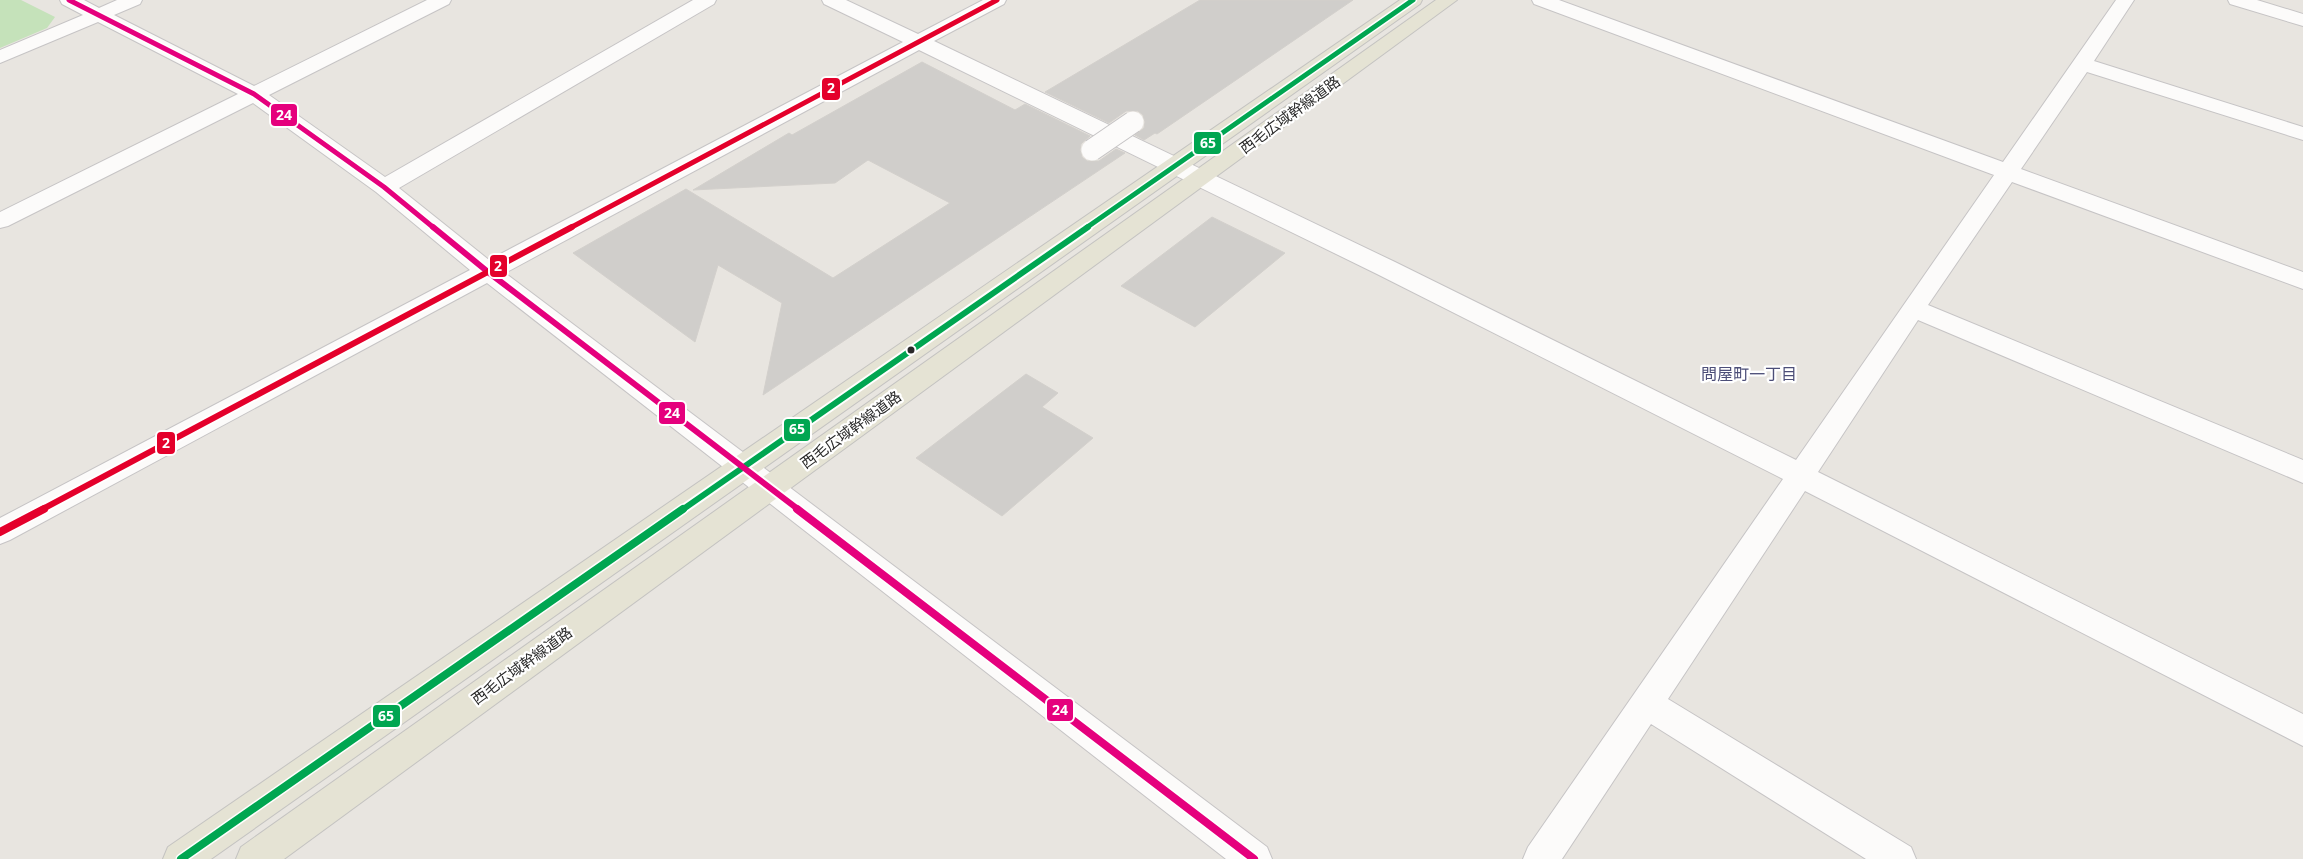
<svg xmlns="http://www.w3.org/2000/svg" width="2303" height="859" viewBox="0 0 2303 859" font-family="'Open Sans','Noto Sans JP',sans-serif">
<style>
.green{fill:#c5e2ba}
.building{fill:#d0cecb;stroke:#d3d0cc}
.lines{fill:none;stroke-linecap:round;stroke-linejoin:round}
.minor-casing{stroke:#c6c4c5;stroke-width:2}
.major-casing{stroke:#c4c3c1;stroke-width:2}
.minor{fill:#fcfbfa;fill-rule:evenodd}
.major{fill:#e5e3d4;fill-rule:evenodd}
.minor-bridge-casing{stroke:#c6c4c5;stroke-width:23;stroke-linecap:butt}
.minor-bridge{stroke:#fcfbfa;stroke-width:21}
.bus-1-far2-casing{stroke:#fff;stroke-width:8}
.bus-1-far1-casing{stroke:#fff;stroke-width:10}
.bus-1-casing{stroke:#fff;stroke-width:11}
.bus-2-far2-casing{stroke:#fff;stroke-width:8}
.bus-2-far1-casing{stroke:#fff;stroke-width:10}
.bus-2-casing{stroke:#fff;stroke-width:11}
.bus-3-far2-casing{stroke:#fff;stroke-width:8}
.bus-3-far1-casing{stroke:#fff;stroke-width:10}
.bus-3-casing{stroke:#fff;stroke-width:11}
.bus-1-far2{stroke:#00a651;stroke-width:5}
.bus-1-far1{stroke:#00a651;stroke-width:6}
.bus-1{stroke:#00a651;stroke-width:8}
.bus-2-far2{stroke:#e5007d;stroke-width:5}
.bus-2-far1{stroke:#e5007d;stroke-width:6}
.bus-2{stroke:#e5007d;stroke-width:8}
.bus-3-far2{stroke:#e4002b;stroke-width:5}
.bus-3-far1{stroke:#e4002b;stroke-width:6}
.bus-3{stroke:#e4002b;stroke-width:8}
.bus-dot{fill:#292929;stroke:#fff;stroke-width:2}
.labels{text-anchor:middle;stroke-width:4.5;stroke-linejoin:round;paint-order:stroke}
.street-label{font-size:15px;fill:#292929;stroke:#fff}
.neighbourhood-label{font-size:16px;fill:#4c4e78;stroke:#fff}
.line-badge{stroke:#fff;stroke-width:2}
.badge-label{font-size:14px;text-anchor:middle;font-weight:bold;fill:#fff}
</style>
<rect width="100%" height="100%" fill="#e8e5e0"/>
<path class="green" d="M0 0H21L55 17 47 28 0 48Z"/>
<g class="building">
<path d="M1200 0H1353L1157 134 1155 133 1144 140 1135 135 1144 128 1145 122 1143 115 1138 111H1126L1109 123 1045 92Z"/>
<path d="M922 62 1015 110 1025 104 1090 136 1081 144 1080 150 1082 157 1087 161H1099L1116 149 1125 153 763 395 782 303 718 265 695 342 573 253 686 189 833 278 950 203 868 160 835 183 693 190 789 133 792 135Z"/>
<path d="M1212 217 1285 253 1195 327 1121 286Z"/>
<path d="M1026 374 1058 393 1042 407 1093 438 1002 516 916 458Z"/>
</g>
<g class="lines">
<g class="minor-casing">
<g id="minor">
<path d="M60 0H84L99 8 117 0H142L140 4 114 15 254 86 427 0H451L449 4 269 95 385 177 693 0H716L714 4 399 188 489 260 903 42 824 4 822 0H846L918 34 983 0H1006L1004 4 934 41 1395 262 1796 460 1994 175 1534 4 1532 0H1559L2003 162 2116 0H2134L2094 61 2303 127V140L2087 72 2021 169 2303 272V289L2012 182 1928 305 2303 460V483L1918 320 1818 472 2303 714V746L1805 491 1668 699 1911 847 1916 859H1866L1651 724 1562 859H1523L1528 847 1783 479 1377 274 919 50 505 273 1267 847 1272 859H1226L487 283 10 540 0 544V518L470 270 376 192 253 103 8 226 0 228V212L238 94 98 22 0 63V50L83 15 62 4Z"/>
<path d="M2228 0H2257L2303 14V26L2230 4Z"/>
</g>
</g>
<g class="major-casing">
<g id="major">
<path d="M1400 0H1422L1420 4 211 859H163L168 847Z"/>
<path d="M1436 0H1457L284 859H236L241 847Z"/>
</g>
</g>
<use href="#minor" class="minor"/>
<use href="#major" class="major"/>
<g class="minor-bridge-casing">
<path id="minor-bridge" d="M1092 150 1133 122"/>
</g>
<use href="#minor-bridge" class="minor-bridge"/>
<g class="bus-1-far2-casing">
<path id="bus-1-far2" d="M1086 228 1413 0"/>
</g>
<g class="bus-1-far1-casing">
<path id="bus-1-far1" d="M682 510 1088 227"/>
</g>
<g class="bus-1-casing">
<path id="bus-1" d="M181 859 683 509"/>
</g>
<g class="bus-2-far2-casing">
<path id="bus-2-far2" d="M69 0 254 94 384 187 434 228"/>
</g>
<g class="bus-2-far1-casing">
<path id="bus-2-far1" d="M433 227 488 272 799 510"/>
</g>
<g class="bus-2-casing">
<path id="bus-2" d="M797 509 1254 859"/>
</g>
<g class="bus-3-far2-casing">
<path id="bus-3-far2" d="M570 228 997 0"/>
</g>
<g class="bus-3-far1-casing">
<path id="bus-3-far1" d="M41 510 572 227"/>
</g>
<g class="bus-3-casing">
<path id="bus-3" d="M0 532 44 509"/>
</g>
<use href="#bus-1-far2" class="bus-1-far2"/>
<use href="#bus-1-far1" class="bus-1-far1"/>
<use href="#bus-1" class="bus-1"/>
<use href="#bus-2-far2" class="bus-2-far2"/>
<use href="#bus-2-far1" class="bus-2-far1"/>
<use href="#bus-2" class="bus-2"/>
<use href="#bus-3-far2" class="bus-3-far2"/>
<use href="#bus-3-far1" class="bus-3-far1"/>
<use href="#bus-3" class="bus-3"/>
</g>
<circle class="bus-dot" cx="911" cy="350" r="4.5"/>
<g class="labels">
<g class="street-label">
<text transform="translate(1290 115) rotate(-36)" y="5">西毛広域幹線道路</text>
<text transform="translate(851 430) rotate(-36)" y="5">西毛広域幹線道路</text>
<text transform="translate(522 666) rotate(-36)" y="5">西毛広域幹線道路</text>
</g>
<g class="neighbourhood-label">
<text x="1749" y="380">問屋町一丁目</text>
</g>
</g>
<g class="line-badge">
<rect x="821" y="77" width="20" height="24" rx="5" fill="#e4002b"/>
<rect x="270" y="103" width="28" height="24" rx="5" fill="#e5007d"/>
<rect x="1193" y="131" width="29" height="24" rx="5" fill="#00a651"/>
<rect x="489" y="254" width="19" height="24" rx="5" fill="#e4002b"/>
<rect x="658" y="401" width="28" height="24" rx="5" fill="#e5007d"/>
<rect x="783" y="418" width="28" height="24" rx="5" fill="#00a651"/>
<rect x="156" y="431" width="20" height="24" rx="5" fill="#e4002b"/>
<rect x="1046" y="698" width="28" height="24" rx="5" fill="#e5007d"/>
<rect x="372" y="704" width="29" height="24" rx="5" fill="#00a651"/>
</g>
<g class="badge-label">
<text x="831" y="93">2</text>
<text x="284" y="120">24</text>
<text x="1208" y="148">65</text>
<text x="498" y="271">2</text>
<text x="672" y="418">24</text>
<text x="797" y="434">65</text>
<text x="166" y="448">2</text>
<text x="1060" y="715">24</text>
<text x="386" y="721">65</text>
</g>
</svg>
